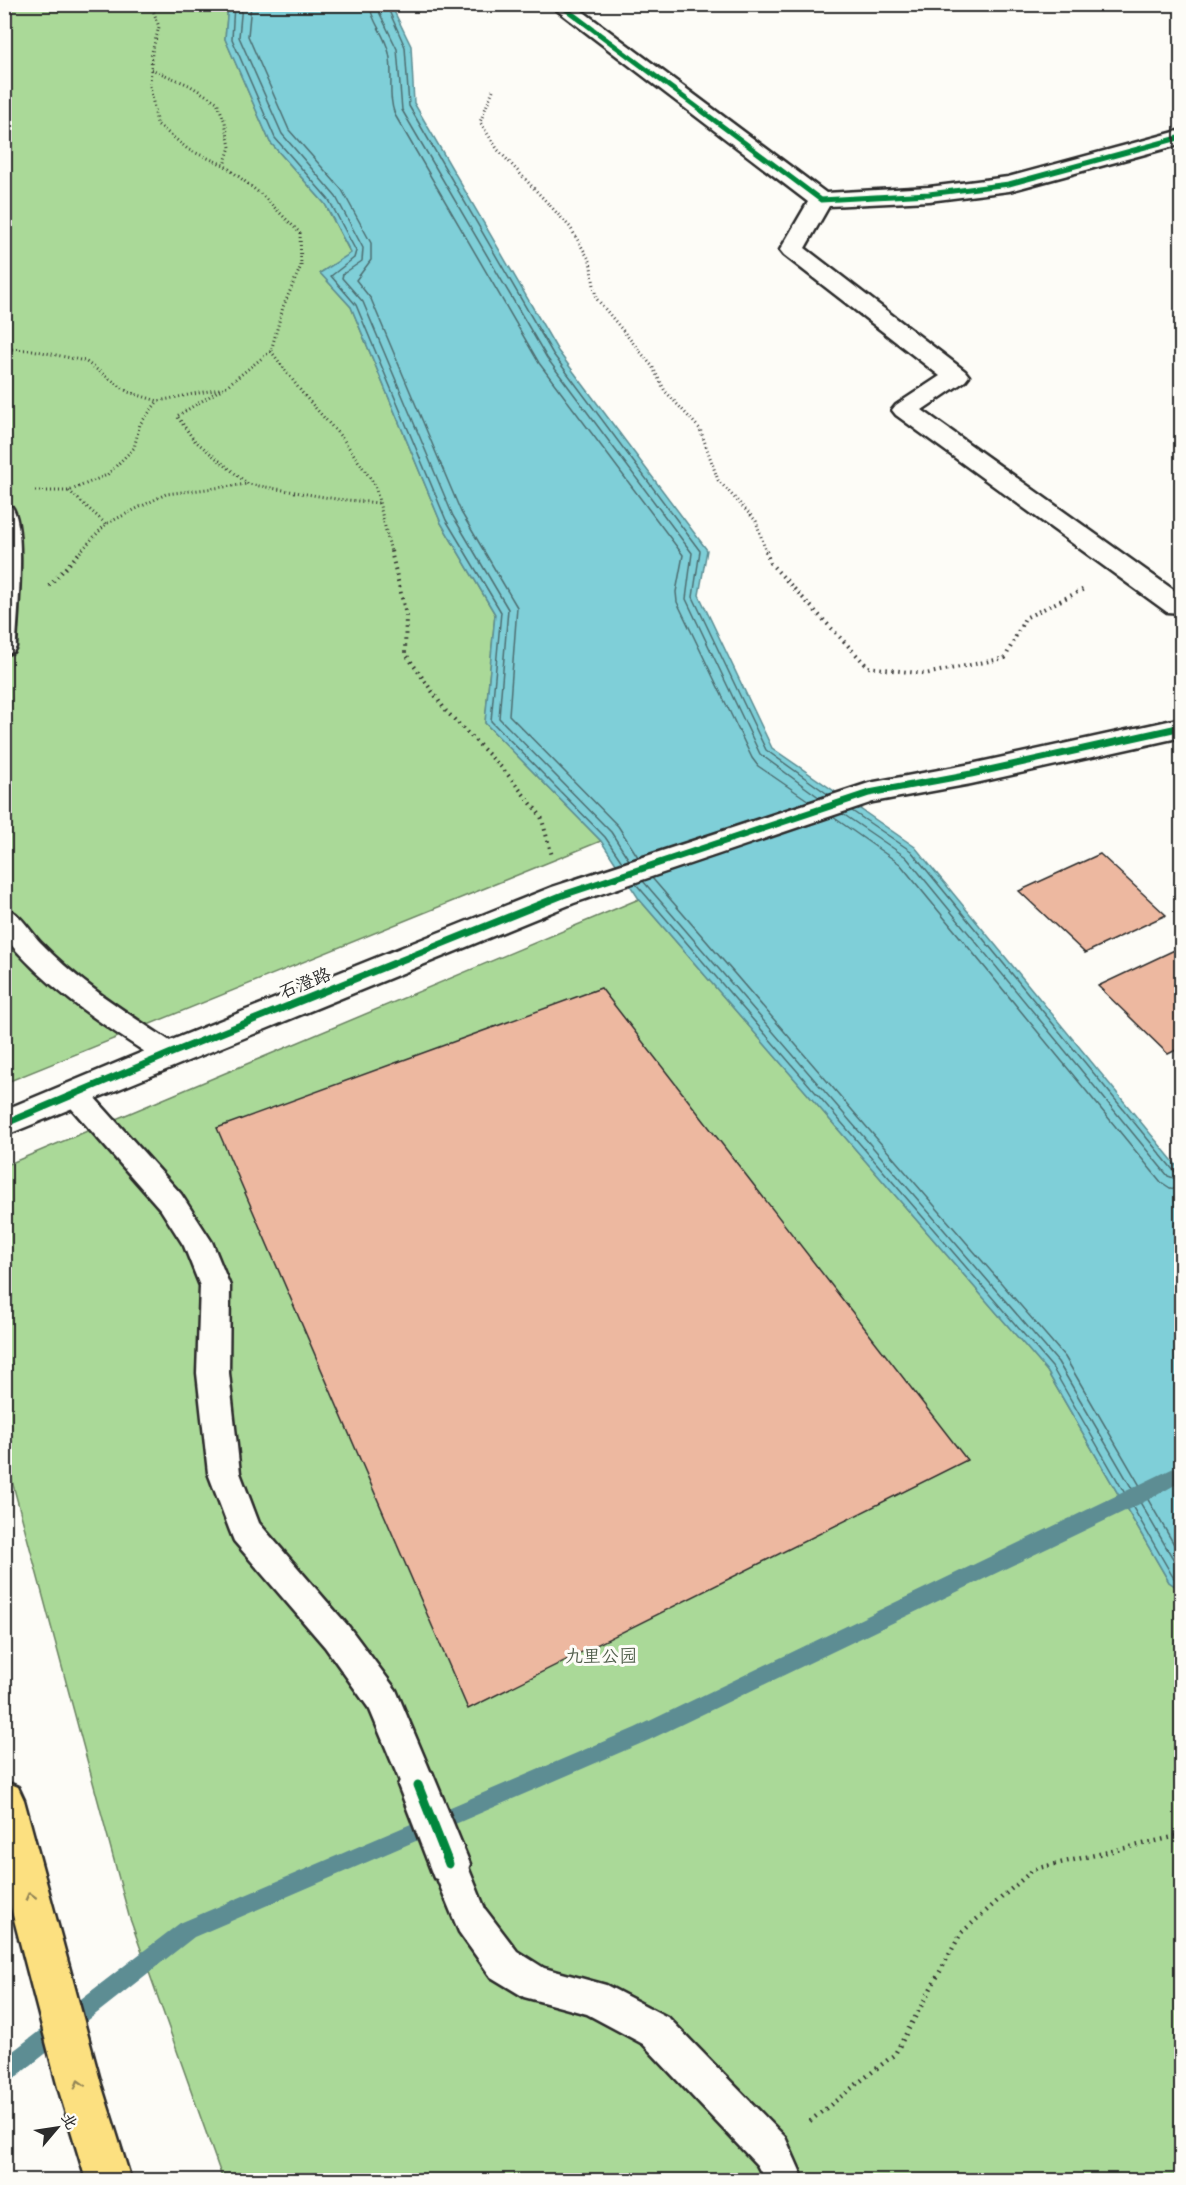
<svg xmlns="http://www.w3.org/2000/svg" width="1186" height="2185" viewBox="0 0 1186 2185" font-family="Sriracha,'LXGW WenKai TC',sans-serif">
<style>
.green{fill:#aad998;stroke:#6a8262;stroke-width:1.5}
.water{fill:#7fcfd8;stroke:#5d8d93;stroke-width:1.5}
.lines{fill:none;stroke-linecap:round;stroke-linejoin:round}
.shore{stroke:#4d6d70;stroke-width:1.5}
.stream{fill:#5d8d93;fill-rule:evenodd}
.building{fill:#edb8a0;stroke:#2b2b2b;stroke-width:1.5}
.lane-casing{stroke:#2b2b2b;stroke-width:5}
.street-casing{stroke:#2b2b2b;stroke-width:5}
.secondary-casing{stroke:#2b2b2b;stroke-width:5}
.highway-casing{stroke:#2b2b2b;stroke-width:5}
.path-far2{stroke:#2b2b2b;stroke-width:3;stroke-dasharray:1 3;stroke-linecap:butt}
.path-far1{stroke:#2b2b2b;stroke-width:4;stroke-dasharray:1.5 4.5;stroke-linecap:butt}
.path{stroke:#2b2b2b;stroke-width:4.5;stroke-dasharray:1.5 5;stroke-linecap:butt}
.lane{fill:#fdfcf7;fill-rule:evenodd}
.street{fill:#fdfcf7;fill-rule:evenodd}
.secondary{fill:#fdfcf7;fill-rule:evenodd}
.highway{fill:#fce080;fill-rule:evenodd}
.cycleway-far2-casing{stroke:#fdfcf7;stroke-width:8}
.cycleway-far1-casing{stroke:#fdfcf7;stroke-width:10}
.cycleway-casing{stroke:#fdfcf7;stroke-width:13}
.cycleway-far2{stroke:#00873e;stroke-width:5}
.cycleway-far1{stroke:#00873e;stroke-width:7}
.cycleway{stroke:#00873e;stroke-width:9}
.oneway{stroke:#948656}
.labels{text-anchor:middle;stroke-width:6;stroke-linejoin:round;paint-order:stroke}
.street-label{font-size:18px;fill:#2b2b2b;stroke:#fdfcf7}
.park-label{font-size:18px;fill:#515f4c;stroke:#fdfcf7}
</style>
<rect width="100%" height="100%" fill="#fdfcf7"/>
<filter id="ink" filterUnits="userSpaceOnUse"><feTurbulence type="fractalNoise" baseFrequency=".0167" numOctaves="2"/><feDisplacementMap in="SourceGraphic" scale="12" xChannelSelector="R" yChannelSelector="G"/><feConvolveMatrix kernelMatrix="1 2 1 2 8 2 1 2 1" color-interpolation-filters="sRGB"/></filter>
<g filter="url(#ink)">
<g class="green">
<path d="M5 5H228L225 39 270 142 325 204 351 254 320 273 351 307 441 523 495 614 485 723 601 841 5 1083Z"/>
<path d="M639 899 1047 1371 1169 1582 1181 1590V2180H223L129 1916 5 1455 4 1166Z"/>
</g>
<path class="water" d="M228 5H391L411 46 414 103 558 351 707 550 699 595 772 748 915 847 1181 1171V1590L1169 1582 1047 1371 639 899 601 841 485 723 495 614 441 523 351 307 320 273 351 253 325 204 270 142 225 39Z"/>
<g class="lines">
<g class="shore">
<path d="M234 4 232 39 275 138 329 200 356 251 354 258 331 276 356 305 446 520 501 612 491 721 605 837 622 862"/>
<path d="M242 4 239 37 282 134 336 197 363 248 362 261 343 274 342 278 363 302 453 516 508 609 499 718 611 832 629 860"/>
<path d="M251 4 248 36 289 130 342 190 371 243V260L356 280 371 299 461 512 517 607 509 715 618 826 638 857"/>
<path d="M369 4C372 22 385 35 389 53 394 74 387 94 395 115L539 363 683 555 676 592 677 602 752 758 758 766 809 801"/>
<path d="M378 4 379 12 397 49 402 110 547 358 692 553 686 599 760 754 820 798"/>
<path d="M386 4 405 47 409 106 553 354 700 551 693 597 766 750 829 795"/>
<path d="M852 811 911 851 1174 1171 1182 1174"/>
<path d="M843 814 906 857 1168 1176 1182 1181"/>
<path d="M833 817 900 864 1161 1182 1170 1188 1182 1190"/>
<path d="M652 878 1065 1357 1182 1558"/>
<path d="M643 881 1058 1362 1182 1574"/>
<path d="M636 884 1052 1367 1173 1577 1182 1583"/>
</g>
<path class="stream" d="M1182 1464V1481L1150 1499 649 1740 194 1937 12 2080 4 2083V2058L180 1923 635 1728Z"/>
</g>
<g class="building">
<path d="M1100 854 1166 915 1085 953 1019 891Z"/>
<path d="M1181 947 1182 1047 1168 1054 1098 986Z"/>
<path d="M601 988 967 1460 468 1709 217 1128Z"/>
</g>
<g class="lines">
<g class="lane-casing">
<g id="lane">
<path d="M4 505 12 507C27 528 17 618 16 647L13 652 4 655Z"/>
<path d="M4 908C20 912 29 930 40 942 80 984 130 1015 179 1047L183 1054 179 1061 169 1064 159 1061C104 1025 46 989 4 936Z"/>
<path d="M75 1083 85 1087 181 1194 212 1242 230 1286 229 1373 240 1473 259 1523 349 1627 396 1690 436 1785 430 1796 418 1801 406 1796 370 1710 325 1647 234 1541 230 1531 208 1473 197 1373 200 1286 184 1246 161 1210 65 1101 61 1094 65 1087Z"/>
<path d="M449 1847 462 1852 485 1909 517 1951 544 1968 606 1985 669 2018 785 2137 804 2180H765L757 2165 643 2044 587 2014 524 1997 491 1977 459 1932 431 1864 436 1852Z"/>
</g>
</g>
<g class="street-casing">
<g id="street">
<path d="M549 4H573L826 193 929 187 1008 177 1182 130V144L1009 191 929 201 829 206 805 248 965 371 969 376 965 381 922 410 1182 596V613L1167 612 896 415 892 410 896 405 940 376 784 255 780 250 808 202Z"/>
<path d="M418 1766 432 1772 470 1864 464 1878 449 1883 434 1878 398 1785 404 1772Z"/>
</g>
</g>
<g class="secondary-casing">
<path id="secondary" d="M1182 718V737L971 784 873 802 574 903 4 1136V1110L157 1046 552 887 869 783 971 764Z"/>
</g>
<g class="highway-casing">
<path id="highway" d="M4 1781 18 1787 24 1800 101 2084 131 2180H86L57 2084 4 1881Z"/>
</g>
<g class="path-far2">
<path d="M151 69 189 85 217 102 225 122 230 147 224 165"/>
<path d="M493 90 480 122 498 150 570 227 590 261 596 298 652 366 665 391 700 429 718 480 756 521 766 552"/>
<path d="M4 349 32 350 85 361 128 392 158 401 224 388 271 351 283 307 301 266 300 233 262 195 224 165 189 150 157 124 150 86 152 52 159 27 151 4"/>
<path d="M271 351 303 394 343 439 375 485 391 552"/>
<path d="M220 390 177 416 194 440 248 484 336 499 379 503"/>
<path d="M35 491H69L107 475 134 448 140 424 158 401"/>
<path d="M69 491 106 524"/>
<path d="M80 552 106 524 166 494 248 484"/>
</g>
<g class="path-far1">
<path d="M391 551 406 615 405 653 446 711 504 770 541 816 552 856"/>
<path d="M766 551 770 563 868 667 925 674 1005 658 1025 618 1084 589"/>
<path d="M49 586 81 551"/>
</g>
<path class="path" d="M810 2121 895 2054 961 1933 1034 1869 1182 1835"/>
<use href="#lane" class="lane"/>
<use href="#street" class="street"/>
<use href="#secondary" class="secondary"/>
<use href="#highway" class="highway"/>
<g class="cycleway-far2-casing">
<path id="cycleway-far2" d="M559 4 821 200 929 194 1009 184 1182 137"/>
</g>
<g class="cycleway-far1-casing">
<path id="cycleway-far1" d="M4 1124 169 1054 563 895 869 793 971 774 1182 727"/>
</g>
<g class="cycleway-casing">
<path id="cycleway" d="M418 1785 449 1864"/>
</g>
<use href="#cycleway-far2" class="cycleway-far2"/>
<use href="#cycleway-far1" class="cycleway-far1"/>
<use href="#cycleway" class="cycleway"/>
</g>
<defs><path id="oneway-chevron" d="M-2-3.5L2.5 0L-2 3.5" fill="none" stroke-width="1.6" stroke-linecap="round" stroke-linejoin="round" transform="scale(1.5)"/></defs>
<g class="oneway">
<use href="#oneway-chevron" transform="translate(30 1896) rotate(-105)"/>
<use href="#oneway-chevron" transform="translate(79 2084) rotate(-106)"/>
</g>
</g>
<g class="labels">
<g class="street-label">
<text transform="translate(305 983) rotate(-22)" y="6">石澄路</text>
</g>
<g class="park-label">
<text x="601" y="1662">九里公园</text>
</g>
</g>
<rect width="1186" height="2185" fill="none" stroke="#fdfcf7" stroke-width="24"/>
<rect x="12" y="12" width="1162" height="2161" fill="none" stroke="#2b2b2b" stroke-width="2" filter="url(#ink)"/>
<g transform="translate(57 2128) rotate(61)" stroke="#fdfcf7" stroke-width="4.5" paint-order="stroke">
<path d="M0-4.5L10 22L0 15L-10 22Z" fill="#2b2b2b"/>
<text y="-9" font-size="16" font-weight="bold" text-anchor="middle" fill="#2b2b2b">北</text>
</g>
</svg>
